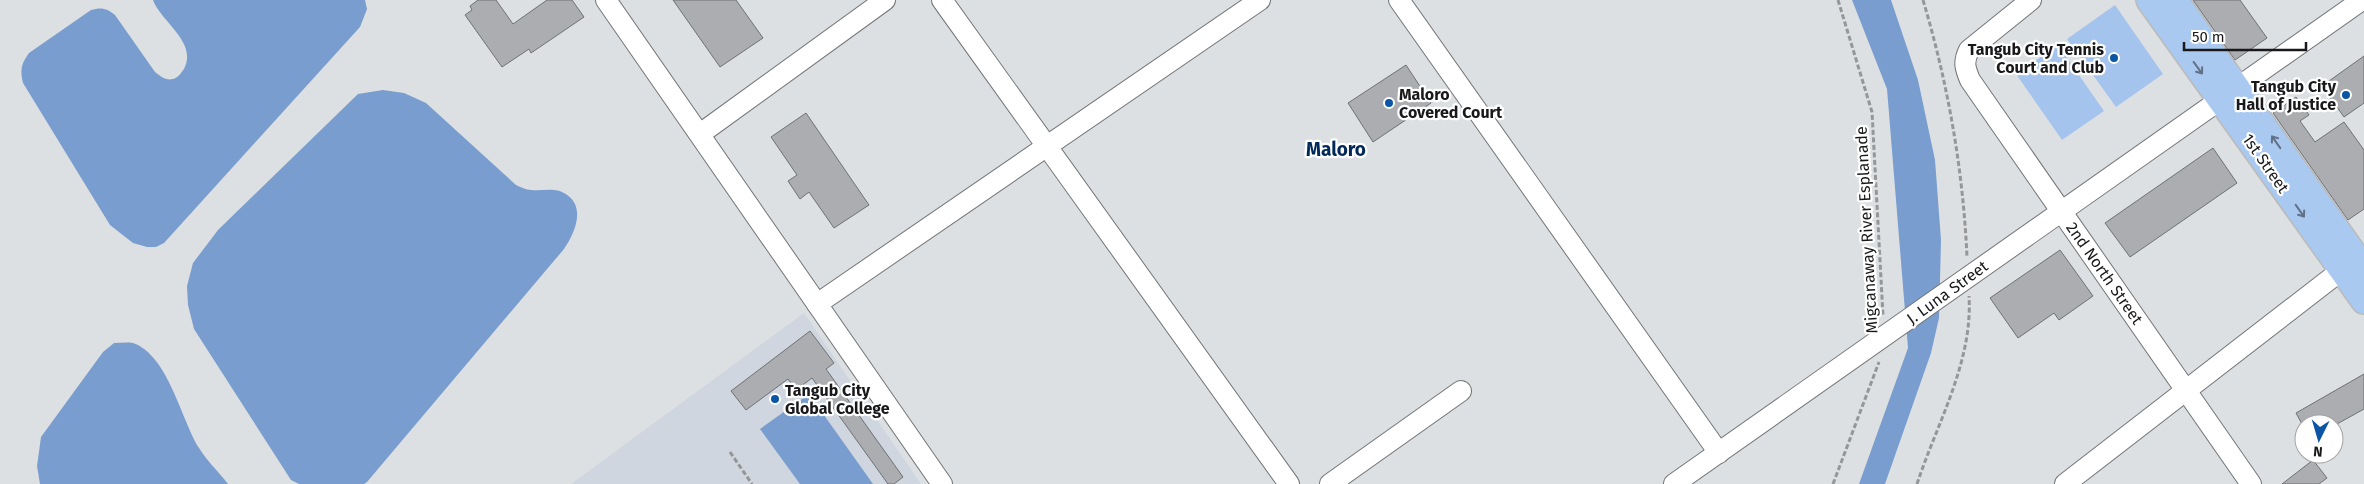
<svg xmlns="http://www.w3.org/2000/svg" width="2364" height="484" viewBox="0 0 2364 484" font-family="'Fira Sans',sans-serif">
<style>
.built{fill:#cfd6df}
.green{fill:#a4c4ed}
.water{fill:#789dce}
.building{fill:#abadb0;stroke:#6f7174}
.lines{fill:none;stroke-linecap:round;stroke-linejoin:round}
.minor-casing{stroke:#737578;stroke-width:22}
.major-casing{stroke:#bababb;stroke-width:28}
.path{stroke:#949698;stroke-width:3;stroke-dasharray:5 2.5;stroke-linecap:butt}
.minor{stroke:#fff;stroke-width:20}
.major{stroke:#aac9f1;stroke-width:25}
.oneway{stroke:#627186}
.poi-dot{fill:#0a55a4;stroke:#fff;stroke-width:2}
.labels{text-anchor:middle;stroke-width:4.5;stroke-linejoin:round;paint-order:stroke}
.poi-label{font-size:16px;font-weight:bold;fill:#19191b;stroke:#fff;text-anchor:end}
.street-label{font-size:16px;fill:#19191b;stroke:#fff}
.quarter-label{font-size:19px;font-weight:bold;fill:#00295a;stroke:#fff}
</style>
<rect width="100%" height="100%" fill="#dde0e3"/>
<path class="built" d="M804 313 921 484H571Z"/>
<g class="green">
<path d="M2115 5 2163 74 2116 107 2067 39Z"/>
<path d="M2058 45 2104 111 2062 140 2016 74Z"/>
</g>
<g class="water">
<path d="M153 0H365L367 9 360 27 164 243 156 247H147L133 243 110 225 23 83C20 70 21 64 29 53L91 10C101 7 107 8 115 15L155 72C160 76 166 81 173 79 178 78 181 73 184 69 198 42 161 22 153 0Z"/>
<path d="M1852 0H1891L1918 80 1935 160 1941 240 1939 318 1931 353 1885 484H1859L1908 348 1887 89Z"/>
<path d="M383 90 404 93 426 103 516 185C521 187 526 190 531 190 541 191 553 188 562 192 588 204 575 233 564 249L367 482 364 484H299L291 480 194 329 188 305 187 286 193 263 218 230 358 94Z"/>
<path d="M114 343C120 343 127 342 133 343 168 355 181 419 199 448 207 461 219 472 228 484H40L37 466 41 437 103 352Z"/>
<path d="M809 394 873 484H800L760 429Z"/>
</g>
<g class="building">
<path d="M478 0H496L513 24 547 0H572L584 17 531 53 529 49 502 67 465 15 472 10 470 6Z"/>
<path d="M673 0H736L763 38 720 67Z"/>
<path d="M2193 0H2240L2267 38 2235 60Z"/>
<path d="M2364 56V103L2344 117 2322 86Z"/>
<path d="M1406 65 1431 103 1373 142 1348 103Z"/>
<path d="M2296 97 2309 115 2300 121 2315 142 2344 122 2364 150V209L2348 220 2273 113Z"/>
<path d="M806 113 869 205 834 228 809 192 800 199 788 181 797 175 771 137Z"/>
<path d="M2213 148 2237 183 2130 257 2105 223Z"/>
<path d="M2060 250 2093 296 2059 320 2054 313 2018 338 1990 298Z"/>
<path d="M810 331 834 363 826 369 903 477 894 484H888L812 378 796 390 788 379 746 410 731 391Z"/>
<path d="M2364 374V409L2337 424H2302L2296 413Z"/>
<path d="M2313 460 2327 478 2319 484H2282Z"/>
</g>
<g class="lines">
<g class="minor-casing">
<g id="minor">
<path d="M606 0 942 484"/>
<path d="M942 0 1289 484"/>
<path d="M1399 0 1719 453"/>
<path d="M2031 0 1969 50C1963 62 1965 68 1970 80L2251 484"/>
<path d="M700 134 885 0"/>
<path d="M817 304 1260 0"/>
<path d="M1330 484 1461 391"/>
<path d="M1674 484 2362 0"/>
<path d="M2065 484 2352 262"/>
</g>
</g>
<g class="major-casing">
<g id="major">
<path d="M2149 0 2364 301"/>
<path d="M2175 0 2364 268"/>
</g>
</g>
<g class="path">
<path d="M1838 0 1872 112 1883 316"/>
<path d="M1923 0C1948 84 1963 169 1967 257"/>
<path d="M730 452 752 484"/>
<path d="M1833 484 1879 362"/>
<path d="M1917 484C1937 423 1973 362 1969 296"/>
</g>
<use href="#minor" class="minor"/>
<use href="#major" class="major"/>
</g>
<defs><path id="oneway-shaft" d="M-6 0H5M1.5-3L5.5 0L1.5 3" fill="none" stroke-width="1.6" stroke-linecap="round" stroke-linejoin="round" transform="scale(1.25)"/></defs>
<g class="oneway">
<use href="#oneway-shaft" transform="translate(2198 68) rotate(54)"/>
<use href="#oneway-shaft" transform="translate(2276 142) rotate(-125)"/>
<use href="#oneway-shaft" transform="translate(2300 211) rotate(55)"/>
</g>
<g class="poi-dot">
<circle cx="2114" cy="58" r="5"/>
<circle cx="2346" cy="95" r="5"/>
<circle cx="1389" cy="103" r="5"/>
<circle cx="775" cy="399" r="5"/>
</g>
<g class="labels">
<g class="poi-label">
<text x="2104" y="55">Tangub City Tennis<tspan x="2104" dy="18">Court and Club</tspan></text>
<text x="2336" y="92">Tangub City<tspan x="2336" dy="18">Hall of Justice</tspan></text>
<text x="1399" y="100" text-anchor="start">Maloro<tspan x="1399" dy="18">Covered Court</tspan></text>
<text x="785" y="396" text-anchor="start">Tangub City<tspan x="785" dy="18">Global College</tspan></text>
</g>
<g class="street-label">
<text transform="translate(2266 163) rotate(55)" y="6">1st Street</text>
<text transform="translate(1866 230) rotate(-93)" y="6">Migcanaway River Esplanade</text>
<text transform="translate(2105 273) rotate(55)" y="6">2nd North Street</text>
<text transform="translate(1947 292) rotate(-36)" y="6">J. Luna Street</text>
</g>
<g class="quarter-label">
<text x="1336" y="156">Maloro</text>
</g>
</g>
<g transform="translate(2319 439) rotate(185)"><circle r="24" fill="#ffffff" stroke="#a3a3a4"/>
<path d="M0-4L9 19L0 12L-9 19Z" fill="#0a55a4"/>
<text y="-8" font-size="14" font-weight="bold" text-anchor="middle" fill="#19191b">N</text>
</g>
<path d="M2184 42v8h122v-8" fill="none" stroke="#19191b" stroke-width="2.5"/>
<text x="2192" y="42" font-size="15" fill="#19191b" stroke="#ffffff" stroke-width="4" paint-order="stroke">50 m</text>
</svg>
